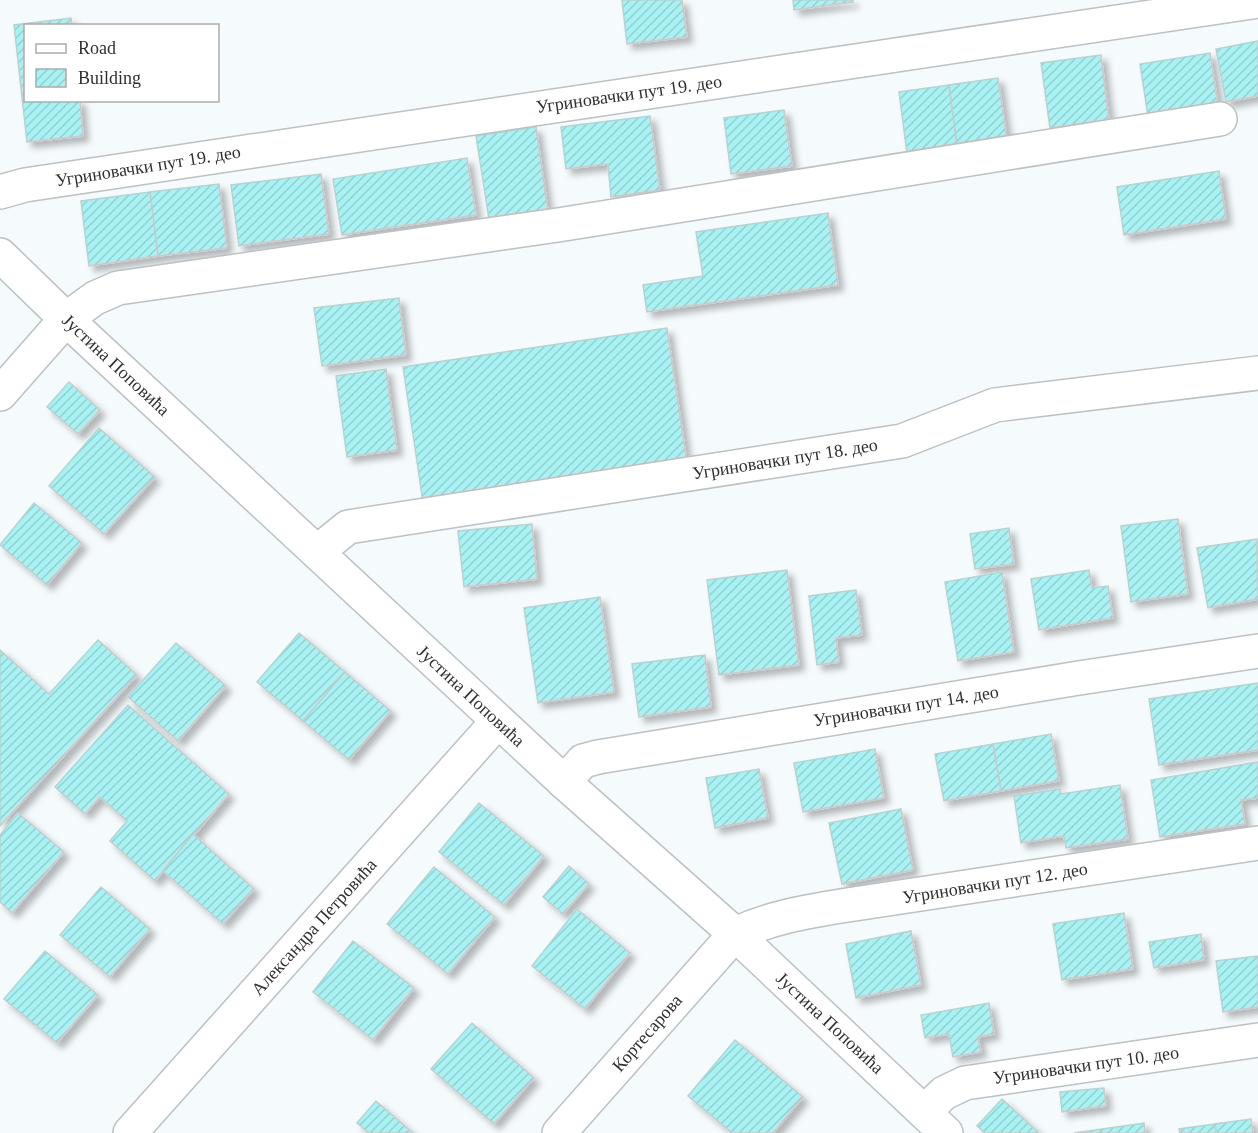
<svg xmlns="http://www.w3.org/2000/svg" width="1258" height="1133" viewBox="0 0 1258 1133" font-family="Georgia,serif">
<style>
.building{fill:url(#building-hatch);stroke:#c6cbcb;stroke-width:1.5;filter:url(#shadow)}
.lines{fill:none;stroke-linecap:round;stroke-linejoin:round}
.minor-casing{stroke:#bcc1c3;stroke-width:36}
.tertiary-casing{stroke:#bcc1c3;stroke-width:36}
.minor{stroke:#fff;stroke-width:33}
.tertiary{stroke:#fff;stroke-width:33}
.labels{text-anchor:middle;stroke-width:6;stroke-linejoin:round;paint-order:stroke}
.street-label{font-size:18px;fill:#2e3031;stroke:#fff}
</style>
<defs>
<pattern id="building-hatch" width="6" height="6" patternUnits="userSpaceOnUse" patternTransform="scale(1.5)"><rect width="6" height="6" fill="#a9f2f4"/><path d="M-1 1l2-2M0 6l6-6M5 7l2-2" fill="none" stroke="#92d0d2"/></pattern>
<filter id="shadow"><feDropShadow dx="5.5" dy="5.5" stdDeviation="3" flood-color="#0004"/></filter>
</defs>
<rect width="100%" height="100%" fill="#f5fafc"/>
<g class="building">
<path d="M622 0H682L687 37 627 44Z"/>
<path d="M793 0H853V2L794 10Z"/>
<path d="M71 18 72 26H26V100H80L83 136 27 142 14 25Z"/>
<path d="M1258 41V96L1226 102 1216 49Z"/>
<path d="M1210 53 1218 105 1148 116 1140 64Z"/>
<path d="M1101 55 1109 120 1050 128 1041 63Z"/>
<path d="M998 78 1007 139 957 146 949 85Z"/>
<path d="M949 85 957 146 907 153 899 92Z"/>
<path d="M784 110 792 166 731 174 724 118Z"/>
<path d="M650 116 660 190 611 197 608 164 566 169 561 127Z"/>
<path d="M536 127 548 211 489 219 476 136Z"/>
<path d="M467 158 476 215 342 235 333 179Z"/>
<path d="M1219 171 1226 219 1124 235 1117 187Z"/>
<path d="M321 174 329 234 239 246 231 185Z"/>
<path d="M219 184 227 248 158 256 150 192Z"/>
<path d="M150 192 158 256 89 266 81 201Z"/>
<path d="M828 213 838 285 647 312 643 285 703 276 696 232Z"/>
<path d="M399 298 406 355 322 366 314 308Z"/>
<path d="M667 328 687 463 423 502 403 367Z"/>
<path d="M386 369 397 450 347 457 336 376Z"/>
<path d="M69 382 100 410 78 434 47 407Z"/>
<path d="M99 428 155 477 104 534 49 486Z"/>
<path d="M34 503 82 543 47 585 0 545Z"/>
<path d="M1178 519 1188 594 1131 602 1121 526Z"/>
<path d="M532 524 537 579 464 587 458 531Z"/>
<path d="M1009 528 1014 564 975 569 970 534Z"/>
<path d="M1257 539 1258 599 1208 608 1197 548Z"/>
<path d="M787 570 799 665 719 675 707 580Z"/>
<path d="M1089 570 1092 588 1108 586 1113 618 1039 630 1031 579Z"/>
<path d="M1002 572 1014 652 958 661 945 582Z"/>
<path d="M856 590 862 635 836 638 839 662 817 665 809 596Z"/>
<path d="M600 597 614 692 538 703 524 608Z"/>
<path d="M299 633 345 672 303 721 257 682Z"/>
<path d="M98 640 137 675 0 826V650L49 694Z"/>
<path d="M176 643 226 686 178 741 128 697Z"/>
<path d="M705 655 711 707 639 717 632 664Z"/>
<path d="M345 672 391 711 349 760 303 721Z"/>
<path d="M1258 683V750L1159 765 1149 699Z"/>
<path d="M128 705 229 794 155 881 110 841 127 821 100 797 85 814 55 787Z"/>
<path d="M1051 734 1059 781 1001 791 993 744Z"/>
<path d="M993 744 1001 791 944 801 935 754Z"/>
<path d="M875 749 884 798 803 812 794 763Z"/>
<path d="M1258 762V798L1241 800 1245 824 1160 837 1151 780Z"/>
<path d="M759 769 768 818 715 828 706 778Z"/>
<path d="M1120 785 1128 839 1066 848 1064 836 1021 843 1014 796 1060 789 1061 794Z"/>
<path d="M479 803 544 856 504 905 439 852Z"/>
<path d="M901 809 913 870 842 884 829 823Z"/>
<path d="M18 813 64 852 12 913 0 902V835Z"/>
<path d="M193 834 254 889 223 924 163 871Z"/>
<path d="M569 866 589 884 563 914 543 897Z"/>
<path d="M434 867 495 917 448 974 387 924Z"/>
<path d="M101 887 150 929 110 977 60 935Z"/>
<path d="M577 909 630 953 585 1009 532 966Z"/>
<path d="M1124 913 1133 969 1062 980 1053 924Z"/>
<path d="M911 931 921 985 856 998 846 944Z"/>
<path d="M1201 934 1204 960 1154 968 1149 942Z"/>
<path d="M353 941 414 988 373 1040 313 992Z"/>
<path d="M45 951 98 995 57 1043 4 999Z"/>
<path d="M1258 956V1007L1223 1012 1216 961Z"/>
<path d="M989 1003 994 1034 978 1037 981 1052 953 1057 949 1034 925 1038 921 1015Z"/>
<path d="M472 1023 534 1078 494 1124 431 1069Z"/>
<path d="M735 1040 803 1097 773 1133H732L688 1096Z"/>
<path d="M1104 1088 1106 1106 1062 1112 1060 1092Z"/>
<path d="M1002 1099 1038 1132 1037 1133H985L977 1126Z"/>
<path d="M376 1101 413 1133H369L357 1123Z"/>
<path d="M1251 1119 1253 1133H1216L1215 1124Z"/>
<path d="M1144 1123 1145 1133H1074Z"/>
<path d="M1215 1124 1216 1133H1180L1179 1129Z"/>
</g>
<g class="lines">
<g class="minor-casing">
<g id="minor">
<path d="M0 192 25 185 1258 1"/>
<path d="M0 394 66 319 95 298 118 288 558 225 1220 119"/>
<path d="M317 552 348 527 902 441 995 405 1258 373"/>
<path d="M564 782 583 761 598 757 1079 678 1258 651"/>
<path d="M924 1112 944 1093 965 1083 1258 1040"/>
<path d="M130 1133 498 721"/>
<path d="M559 1133 735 934C770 918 804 912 841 906L1258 843"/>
</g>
</g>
<g class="tertiary-casing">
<path id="tertiary" d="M0 255 66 319 564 782 735 934 946 1133"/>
</g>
<use href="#minor" class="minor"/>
<use href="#tertiary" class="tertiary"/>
</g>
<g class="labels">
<g class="street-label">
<text transform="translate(629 94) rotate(-8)" y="6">Угриновачки пут 19. део</text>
<text transform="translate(148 166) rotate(-9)" y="6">Угриновачки пут 19. део</text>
<text transform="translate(116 365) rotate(43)" y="6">Јустина Поповића</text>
<text transform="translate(785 459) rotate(-9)" y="6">Угриновачки пут 18. део</text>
<text transform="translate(471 696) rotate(43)" y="6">Јустина Поповића</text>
<text transform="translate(906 706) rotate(-9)" y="6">Угриновачки пут 14. део</text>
<text transform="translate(995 883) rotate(-9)" y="6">Угриновачки пут 12. део</text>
<text transform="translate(314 927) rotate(-48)" y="6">Александра Петровића</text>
<text transform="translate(830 1023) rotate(43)" y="6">Јустина Поповића</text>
<text transform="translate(647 1033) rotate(-49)" y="6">Кортесарова</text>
<text transform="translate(1086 1065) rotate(-8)" y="6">Угриновачки пут 10. део</text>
</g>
</g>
<rect x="24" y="24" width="195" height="78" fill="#ffffff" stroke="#abacad" stroke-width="1.5"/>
<rect x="36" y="44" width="30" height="9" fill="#ffffff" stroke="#abacad" stroke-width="1.5"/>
<text x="78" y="54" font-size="18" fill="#2e3031">Road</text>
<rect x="36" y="69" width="30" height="18" fill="url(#building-hatch)" stroke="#abacad" stroke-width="1.5"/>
<text x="78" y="84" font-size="18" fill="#2e3031">Building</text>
</svg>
